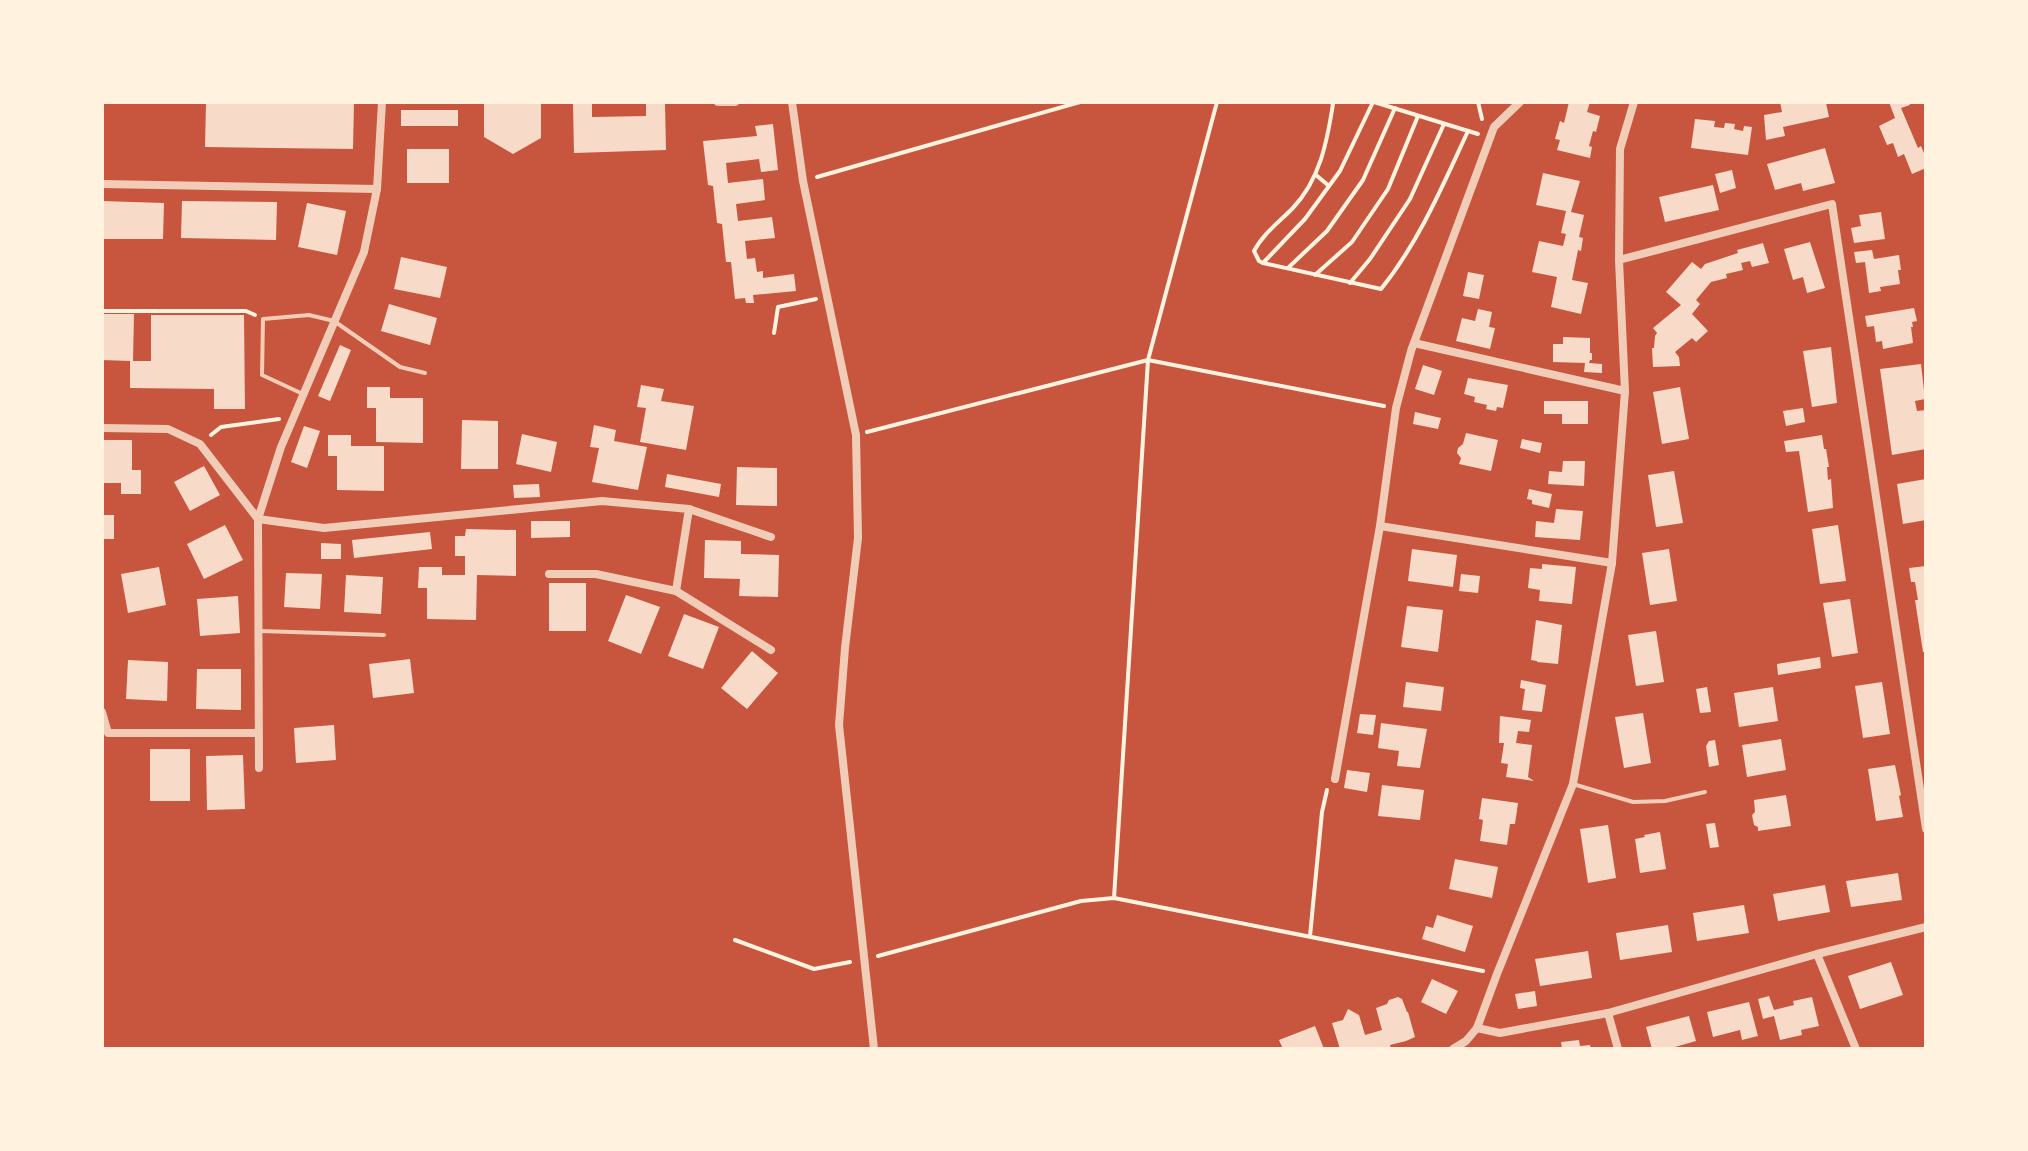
<svg xmlns="http://www.w3.org/2000/svg" width="2028" height="1151" viewBox="0 0 2028 1151" font-family="Quicksand,sans-serif">
<style>
.building{fill:#f7dbc8}
.lines{fill:none;stroke-linecap:round;stroke-linejoin:round}
.path{stroke:#fff3e0;stroke-width:4}
.service{stroke:#f1ccb7;stroke-width:4}
.minor{stroke:#f1ccb7;stroke-width:8}
</style>
<rect width="100%" height="100%" fill="#c8553d"/>
<g class="building">
<path d="M206 102H354L353 149 205 147Z"/>
<path d="M488 102H537L541 104V138L513 154 484 137V104Z"/>
<path d="M1569 102H1590L1587 112 1600 116 1596 132 1593 131 1589 146 1592 147 1590 158 1557 150 1560 140 1555 139 1560 121 1564 123Z"/>
<path d="M1780 102 1826 103 1829 117 1783 127 1785 136 1766 140 1764 115 1782 112Z"/>
<path d="M1889 102H1909L1910 105 1901 108 1918 148 1921 146 1926 158V168L1912 174 1904 154 1898 157 1893 143 1887 145 1879 126 1895 118Z"/>
<path d="M573 103H592V117L646 116V104L665 103 666 150 574 153Z"/>
<rect x="401" y="110" width="57" height="16"/>
<path d="M1695 119 1715 121 1714 127 1724 128 1725 123 1735 124 1734 129 1743 131 1744 126 1752 127 1748 155 1691 148Z"/>
<path d="M773 124 778 170 761 172 759 159 726 163 728 183 763 179 765 200 736 204 738 221 772 217 775 238 745 241 747 259 755 258 757 272 763 271V278L794 274 796 291 753 295 754 303H746L745 298 735 299 731 262H726L722 224 717 223 713 186 708 185 703 141 757 136 755 126Z"/>
<path d="M1825 148 1835 183 1803 191 1801 183 1775 190 1767 164Z"/>
<rect x="407" y="149" width="42" height="34"/>
<path d="M1732 170 1736 188 1720 193 1715 174Z"/>
<path d="M1543 173 1580 181 1571 212 1584 215 1579 237 1583 238 1581 251 1578 250 1572 280 1588 283 1581 314 1551 307 1557 277 1532 272 1539 241 1563 246 1566 234 1561 233 1566 211 1536 205Z"/>
<path d="M1713 185 1719 210 1665 222 1659 197Z"/>
<path d="M102 201 164 203 163 239H102Z"/>
<path d="M182 201 277 202 276 240 181 238Z"/>
<path d="M307 203 346 211 337 255 298 247Z"/>
<path d="M1881 212 1885 239 1854 243 1851 228 1861 226 1859 215Z"/>
<path d="M1810 242 1825 288 1807 293 1803 277 1793 280 1784 249Z"/>
<path d="M1763 243 1769 263 1752 267 1750 261 1741 263 1743 270 1726 274 1727 278 1711 282 1696 300 1700 304 1692 314 1708 331 1696 342 1692 338 1675 352 1679 357 1680 366 1653 367 1652 348H1654L1655 336 1657 333 1653 328 1681 305 1666 292 1692 262 1701 269 1705 264 1738 253 1737 250Z"/>
<path d="M1872 250 1874 259 1899 255 1901 270H1898L1900 284 1880 287 1881 291 1869 293 1865 262 1856 263 1854 252Z"/>
<path d="M401 257 447 267 440 298 394 289Z"/>
<path d="M1468 272 1484 275 1479 299 1463 296Z"/>
<path d="M389 304 437 318 430 345 381 331Z"/>
<path d="M1914 308 1917 321 1912 322 1913 327H1911L1913 343 1883 349 1882 341 1876 342 1874 326 1867 327 1865 316Z"/>
<path d="M1478 309 1492 312 1489 327 1495 328 1490 349 1456 341 1462 318 1475 321Z"/>
<path d="M102 314H134L133 361H151V315H244L245 409H214V389L130 388V361L102 360Z"/>
<path d="M1563 337 1590 338V353H1592V360H1590L1589 363 1602 364V373L1584 372 1585 363 1553 362V344H1563Z"/>
<path d="M340 345 351 350 330 401 318 396Z"/>
<path d="M1831 347 1837 403 1812 407 1803 351Z"/>
<path d="M1921 364 1925 399 1915 401 1917 411 1926 410V420H1924L1926 449 1892 455 1880 369Z"/>
<path d="M1423 365 1442 371 1434 395 1415 389Z"/>
<path d="M1468 378 1508 385 1503 408 1497 407 1496 411 1486 409 1487 405 1474 402 1475 397 1464 394Z"/>
<path d="M641 385 664 389 661 401 694 406 686 450 640 442 646 408 637 407Z"/>
<path d="M367 387H390V398H423V443L376 442V408H367Z"/>
<path d="M1680 387 1689 439 1662 444 1653 392Z"/>
<path d="M1544 401H1588V424H1562V414H1544Z"/>
<path d="M1803 408 1805 422 1786 426 1783 411Z"/>
<path d="M1415 412 1441 418 1438 429 1413 424Z"/>
<path d="M462 420 498 421V469H461Z"/>
<path d="M594 425 616 430 614 441 647 447 638 490 592 482 599 448 590 447Z"/>
<path d="M304 426 320 431 307 468 291 462Z"/>
<path d="M1466 433 1498 440 1491 471 1459 464 1461 458 1457 453 1458 448 1463 444Z"/>
<path d="M522 434 557 442 551 472 516 464Z"/>
<path d="M328 435H351V446H384V491L337 490V456H328Z"/>
<path d="M1822 435 1824 449H1826L1829 467H1827L1828 480 1831 479 1833 508 1808 512 1799 451 1786 452 1784 441Z"/>
<path d="M1522 439 1542 443 1540 453 1520 448Z"/>
<path d="M102 440H132V470H141V494H121V483H102Z"/>
<path d="M1563 461H1585L1584 486 1548 484 1549 471 1562 472Z"/>
<path d="M204 466 220 495 190 511 174 482Z"/>
<path d="M737 467 777 468V506L736 505Z"/>
<path d="M1674 471 1683 523 1656 527 1648 475Z"/>
<path d="M667 474 721 484 719 497 665 487Z"/>
<path d="M1926 479V520L1903 524 1897 484Z"/>
<path d="M539 484 540 497 514 498 513 485Z"/>
<path d="M1529 489 1552 494 1549 508 1532 504V500L1527 499Z"/>
<path d="M1556 509 1583 511 1580 540 1535 537 1536 521 1554 523Z"/>
<rect x="102" y="515" width="12" height="24"/>
<path d="M531 521H570V537L531 538Z"/>
<path d="M225 525 243 560 204 579 187 544Z"/>
<path d="M1838 525 1846 581 1820 584 1812 529Z"/>
<path d="M466 529 516 530V576L477 575 476 620 427 619V588H418L419 567H442V575H465V556H455V536H465Z"/>
<path d="M430 532 432 549 354 558 352 540Z"/>
<path d="M705 540 741 541V554L779 555 778 597 739 596 740 579 704 578Z"/>
<path d="M321 543 341 544V559H321Z"/>
<path d="M1412 549 1457 555 1453 587 1408 581Z"/>
<path d="M1669 549 1677 601 1650 605 1642 553Z"/>
<path d="M1542 564 1576 567 1572 604 1539 601 1540 590 1528 588 1530 568 1542 569Z"/>
<path d="M1926 566V652H1923L1915 600H1918L1915 582H1911L1909 568Z"/>
<path d="M159 567 166 605 128 613 121 574Z"/>
<path d="M286 573 322 574 320 609 284 607Z"/>
<path d="M1461 574 1480 576 1478 593 1459 591Z"/>
<path d="M346 575 383 577 381 614 344 612Z"/>
<rect x="549" y="583" width="37" height="48"/>
<path d="M626 595 660 607 641 654 608 641Z"/>
<path d="M238 596 240 633 200 636 197 599Z"/>
<path d="M1850 599 1858 653 1832 657 1823 603Z"/>
<path d="M1407 606 1443 610 1438 652 1401 647Z"/>
<path d="M684 614 719 627 703 669 668 656Z"/>
<path d="M1536 620 1562 625 1558 664 1537 662V661L1531 660Z"/>
<path d="M1656 631 1664 682 1636 686 1628 635Z"/>
<path d="M752 651 778 673 747 709 721 688Z"/>
<path d="M1820 657 1821 668 1778 675 1777 664Z"/>
<path d="M410 659 414 693 373 698 369 664Z"/>
<path d="M128 660 168 662 167 701 126 699Z"/>
<path d="M197 669H241V710L196 709Z"/>
<path d="M1521 680 1546 685 1542 712 1522 710 1525 689 1520 688Z"/>
<path d="M1406 682 1444 687 1441 711 1403 707Z"/>
<path d="M1882 682 1890 734 1863 738 1855 686Z"/>
<path d="M1707 687 1711 712 1700 713 1696 689Z"/>
<path d="M1773 687 1778 721 1739 727 1734 693Z"/>
<path d="M1643 713 1651 763 1624 768 1615 717Z"/>
<path d="M1360 714 1376 715 1373 735 1357 733Z"/>
<path d="M1500 716 1531 720 1529 732 1518 731 1516 743 1532 745 1528 777 1534 781 1506 777 1508 764 1501 763 1504 743H1499Z"/>
<path d="M1381 723 1427 729 1420 768 1397 766 1399 751 1378 748Z"/>
<path d="M334 725 336 760 296 763 294 728Z"/>
<path d="M1781 739 1786 770 1747 777 1742 745Z"/>
<path d="M1715 740 1719 765 1709 767 1706 746 1709 741Z"/>
<rect x="150" y="749" width="40" height="52"/>
<path d="M243 755 245 809 207 810 206 756Z"/>
<path d="M1895 765 1901 795 1899 796 1903 817 1876 821 1868 769Z"/>
<path d="M1347 770 1370 773 1367 792 1344 788Z"/>
<path d="M1382 785 1424 790 1420 820 1378 816Z"/>
<path d="M1786 795 1791 826 1758 831V827L1754 825 1752 815 1755 812 1754 800Z"/>
<path d="M1482 798 1518 803 1515 824H1510L1507 845 1480 841 1483 820 1479 819Z"/>
<path d="M1715 823 1719 847 1710 848 1706 824Z"/>
<path d="M1608 825 1616 878 1588 883 1580 829Z"/>
<path d="M1660 832 1666 869 1640 873 1635 839 1645 837 1644 835Z"/>
<path d="M1455 859 1498 867 1492 898 1449 889Z"/>
<path d="M1898 873 1902 900 1851 907 1846 881Z"/>
<path d="M1825 885 1830 912 1778 921 1773 894Z"/>
<path d="M1744 905 1749 933 1697 941 1693 913Z"/>
<path d="M1437 915 1473 926 1465 952 1422 939 1426 926 1433 928Z"/>
<path d="M1668 925 1672 952 1620 960 1616 933Z"/>
<path d="M1588 951 1592 978 1540 986 1535 959Z"/>
<path d="M1891 962 1903 995 1860 1009 1848 976Z"/>
<path d="M1432 979 1458 991 1446 1014 1421 1002Z"/>
<path d="M1535 991 1537 1006 1518 1009 1515 994Z"/>
<path d="M1769 996 1774 1010 1794 1005 1793 1001 1812 997 1819 1026 1801 1030 1802 1035 1780 1040 1774 1016 1763 1019 1758 999Z"/>
<path d="M1398 997 1402 999 1407 1012H1408L1415 1037 1406 1041 1390 1045 1391 1049H1340L1332 1023 1343 1020 1348 1009 1359 1015 1365 1035 1382 1030 1376 1008 1387 1004 1389 1000Z"/>
<path d="M1749 1002 1758 1036 1742 1040 1740 1030 1713 1037 1707 1012Z"/>
<path d="M1689 1016 1696 1041 1668 1049H1652L1646 1027Z"/>
<path d="M1315 1026 1324 1049H1283L1279 1040Z"/>
<path d="M1579 1040 1580 1046 1590 1045 1591 1049H1562L1561 1042Z"/>
</g>
<g class="lines">
<g class="path">
<path d="M1331 102 1333 104C1327 142 1320 180 1292 209 1279 222 1263 234 1254 251L1259 261 1263 263 1381 289C1419 242 1443 185 1468 131"/>
<path d="M1374 102 1478 134"/>
<path d="M1478 102 1482 119"/>
<path d="M1316 175 1329 186"/>
<path d="M817 177 1080 102"/>
<path d="M1263 263 1305 219 1340 171 1373 102"/>
<path d="M1289 267 1327 231 1363 180 1395 108"/>
<path d="M1315 275 1352 242 1388 189 1418 116"/>
<path d="M1350 283 1370 259 1410 199 1444 124"/>
<path d="M102 311H246L255 315"/>
<path d="M774 333 778 307 816 299"/>
<path d="M867 432 1148 360 1384 406"/>
<path d="M211 435 221 427 279 419"/>
<path d="M1114 898 1148 360 1217 102"/>
<path d="M1310 936 1322 812 1327 790"/>
<path d="M735 940 814 969 850 962"/>
<path d="M878 956 1081 901 1114 898 1483 971"/>
</g>
<g class="service">
<path d="M303 394 262 375 263 319 309 315 334 321 400 367 425 373"/>
<path d="M261 631 384 635"/>
<path d="M1573 784 1633 802 1665 801 1705 792"/>
</g>
<g class="minor">
<path d="M718 102H735"/>
<path d="M792 102 803 181 856 435 858 538 845 648 839 725 874 1049"/>
<path d="M102 184 377 189"/>
<path d="M1619 260 1832 204 1926 829"/>
<path d="M1414 343 1625 391"/>
<path d="M102 428 168 429 200 444 258 519 324 528 602 501 689 509 676 591 596 574H549"/>
<path d="M689 509 771 537"/>
<path d="M1380 526 1612 563"/>
<path d="M676 591 771 650"/>
<path d="M102 712 108 733H258"/>
<path d="M259 768 258 519 281 447 364 252 377 189 382 102"/>
<path d="M1335 779 1380 526 1396 408 1411 351 1494 127 1520 102"/>
<path d="M1817 954 1856 1049"/>
<path d="M1608 1013 1618 1049"/>
<path d="M1477 1028 1500 1033 1608 1013 1817 954 1926 927"/>
<path d="M1453 1049 1466 1041 1477 1028 1497 974 1573 784 1612 563 1625 391 1619 260 1620 149 1634 102"/>
</g>
</g>
<rect width="2028" height="1151" fill="none" stroke="#fff3e0" stroke-width="208"/>
</svg>
